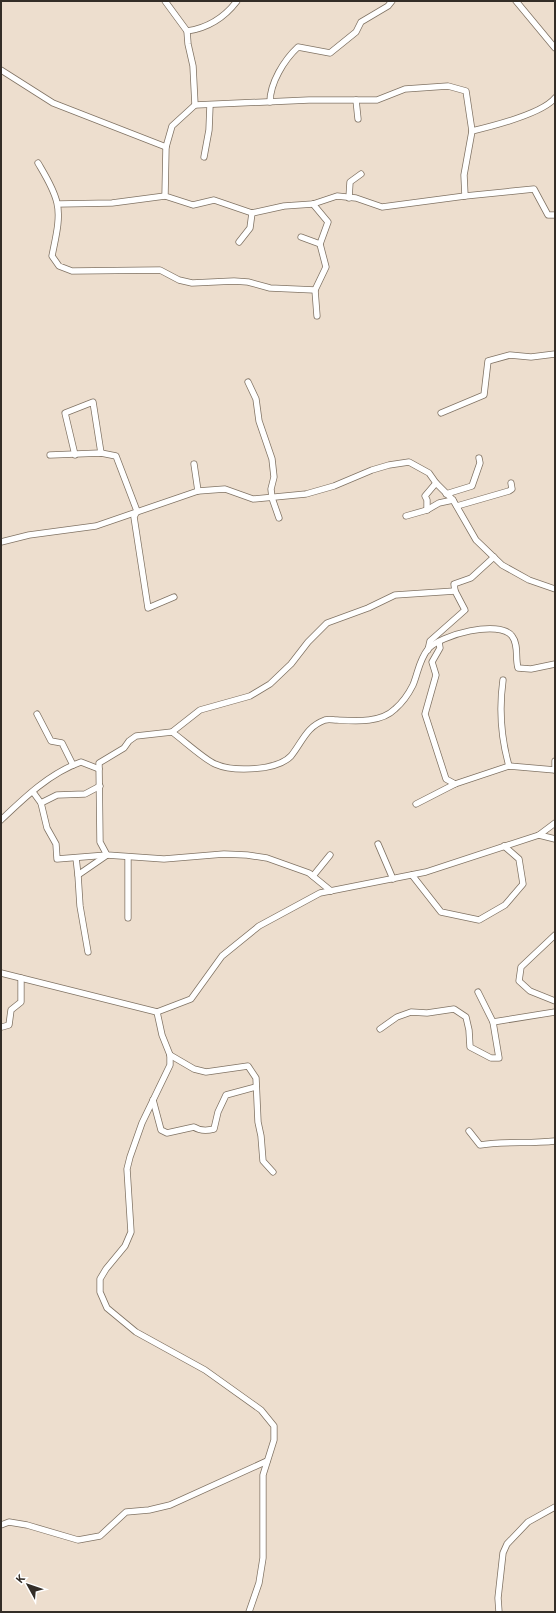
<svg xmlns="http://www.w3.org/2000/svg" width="556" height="1613" viewBox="0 0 556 1613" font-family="Figtree,sans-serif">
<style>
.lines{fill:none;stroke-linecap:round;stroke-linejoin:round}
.street-casing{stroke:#807364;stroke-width:7}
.street{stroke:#fff;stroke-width:5.5}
</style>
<rect width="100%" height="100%" fill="#eddece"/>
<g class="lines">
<g class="street-casing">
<g id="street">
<path d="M165 1 187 31 188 44 193 66 195 105"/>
<path d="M516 1 555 48"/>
<path d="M187 31C208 28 224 18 237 1"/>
<path d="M1 70 53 103 166 147 172 126 195 105 309 100H377L405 89 448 86 466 91 472 131"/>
<path d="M555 98C542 114 493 126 472 131L464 175 465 196 534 189 548 215H555"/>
<path d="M356 100 358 119"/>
<path d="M270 102C270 83 284 60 298 47L330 53 356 32 361 22 388 6 392 1"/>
<path d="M166 147 165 196 193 205 214 200 252 213 284 206 313 204 337 196 356 198 382 207 465 196"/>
<path d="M204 157 209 130 210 105"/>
<path d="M38 163C45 175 54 189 57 203 61 219 55 240 52 256L59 266 72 271 160 270 179 280 192 283 234 281 248 282 270 288 315 290"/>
<path d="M349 198 350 182 361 174"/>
<path d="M58 204 112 203 165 196"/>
<path d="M313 204 328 222 320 244 326 267 315 290 317 316"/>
<path d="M301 237 320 244"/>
<path d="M239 242 250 228 252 213"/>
<path d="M248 382 256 399 259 421 272 459 274 477 271 489 272 498 279 518"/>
<path d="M441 413 484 395 488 361 510 355 531 357 555 354"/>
<path d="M50 455 101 453 116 456 137 511 134 517 148 608 174 597"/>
<path d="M75 455 65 413 93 402 101 453"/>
<path d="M194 464 198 491"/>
<path d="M446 494 472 486 480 463 479 458"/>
<path d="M457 506 509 491 512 489 511 483"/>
<path d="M427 510V500L425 496 436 483"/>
<path d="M406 516 427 510 439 503 453 500"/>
<path d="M1 542 29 535 96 526 198 491 225 489 253 499 306 494 334 486 372 470 389 465 409 462 429 473 436 483 453 500 476 540 502 565 529 580 555 589"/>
<path d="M439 642 440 648 432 662 436 675 425 714 446 779 455 784 509 766 555 770"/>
<path d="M428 650 430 641 465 610 455 591 454 584 471 578 494 557"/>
<path d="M503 680C499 709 501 738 509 766"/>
<path d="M37 714 51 741 62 743 73 765"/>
<path d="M172 732C182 739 205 760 215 764 233 772 277 771 291 756 303 741 306 727 325 720 329 719 333 720 337 720 356 721 381 723 395 709 402 703 409 693 413 685 418 673 419 660 428 649 440 635 500 619 512 636 519 645 515 658 518 668L531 669 555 664"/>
<path d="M555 770V761"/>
<path d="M33 792 41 803 47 828 56 844 57 859 107 855"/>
<path d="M41 803 57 795 85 794 100 786"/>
<path d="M416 804 455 784"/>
<path d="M1 820C25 797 50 773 81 762L99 769"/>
<path d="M539 835 555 839"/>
<path d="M378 844 393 879"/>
<path d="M76 858 78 875"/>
<path d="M412 875 441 912 479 920 505 905 523 884 519 859 504 846"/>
<path d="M313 876 330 855"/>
<path d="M331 891 309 873 267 858 247 855 224 854 164 859 107 855 100 842 99 763 124 748 129 741 136 736 172 732 200 710 250 696 270 684 291 664 308 642 327 623 368 608 395 595 455 591"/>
<path d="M128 918V857"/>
<path d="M555 935 521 967 519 981 530 991 555 1001"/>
<path d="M88 952 80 906 78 875 107 855"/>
<path d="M1 973 157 1012 191 999 222 956 259 926 320 893 426 872 539 835 555 823"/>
<path d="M478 992 493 1022 555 1012"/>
<path d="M157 1012 162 1035 170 1055V1065L142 1123 130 1157 127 1169 131 1232 125 1246 106 1269 100 1279V1292L107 1308 136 1332 205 1370 261 1410 274 1426V1440L263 1475V1558L259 1583 249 1612"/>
<path d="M2 1027 9 1025 11 1010 21 1002V978"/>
<path d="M380 1029 397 1017 411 1012 427 1013 454 1009 466 1017 469 1030 470 1047 491 1058H499L493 1022"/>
<path d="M170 1055 194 1069 206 1072 248 1066 256 1078 258 1122 261 1136 263 1161 273 1172"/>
<path d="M153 1100 161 1130 167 1133 194 1127C200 1131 206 1131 214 1129L218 1112 226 1095 256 1087"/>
<path d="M469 1131 480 1145C505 1141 530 1144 555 1141"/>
<path d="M1 1525 9 1522 27 1525 78 1540 100 1536 126 1512 149 1510 170 1505 267 1461"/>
<path d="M499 1612 498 1598 503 1553 507 1544 528 1522 555 1507"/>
</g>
</g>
<use href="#street" class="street"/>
</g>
<rect width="556" height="1613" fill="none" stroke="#332d27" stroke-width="4"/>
<g transform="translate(28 1585) rotate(310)" stroke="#ffffff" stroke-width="3" paint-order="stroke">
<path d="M0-3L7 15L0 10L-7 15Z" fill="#332d27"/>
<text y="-6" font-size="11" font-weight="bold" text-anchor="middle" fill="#332d27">K</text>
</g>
</svg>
